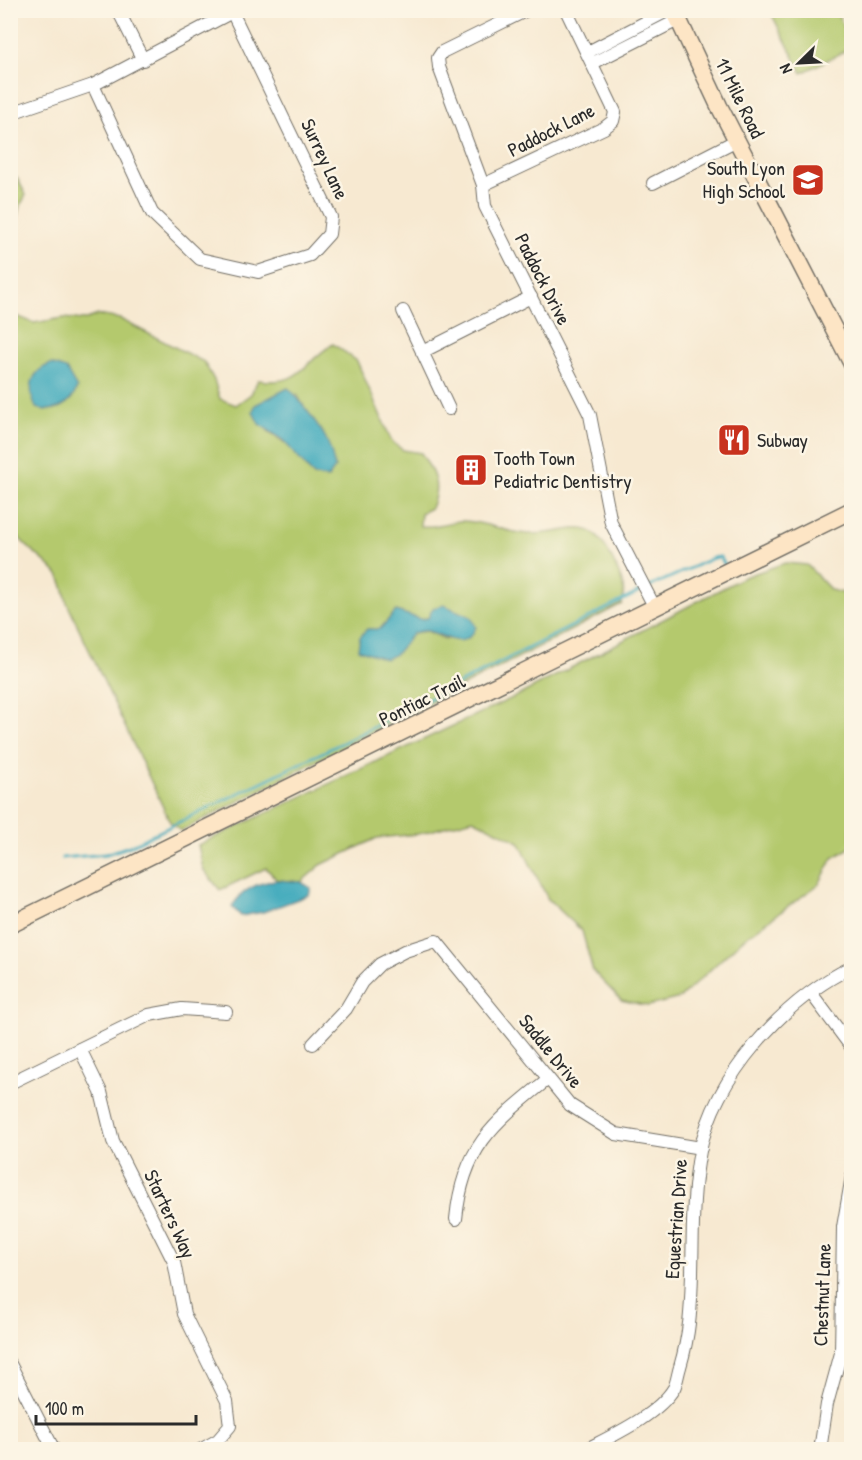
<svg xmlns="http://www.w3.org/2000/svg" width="862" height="1460" viewBox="0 0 862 1460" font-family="'Patrick Hand',sans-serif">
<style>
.green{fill:#b4c96d;stroke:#707a4c;stroke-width:1.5;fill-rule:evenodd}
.water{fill:#3ca9bc;stroke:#346a74;stroke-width:1.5}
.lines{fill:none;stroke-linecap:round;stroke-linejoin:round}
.stream{stroke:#3ca9bc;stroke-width:3}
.street-casing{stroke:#726e65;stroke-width:14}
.secondary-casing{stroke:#726e65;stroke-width:19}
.street{stroke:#fff;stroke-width:12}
.secondary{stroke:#fde5c5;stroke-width:16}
.labels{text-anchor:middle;stroke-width:5;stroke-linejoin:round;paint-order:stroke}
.street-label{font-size:20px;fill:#2b2b2b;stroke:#fcf5e5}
.poi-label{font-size:20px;fill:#2b2b2b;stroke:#fcf5e5;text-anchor:start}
</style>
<rect width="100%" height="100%" fill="#fcf5e5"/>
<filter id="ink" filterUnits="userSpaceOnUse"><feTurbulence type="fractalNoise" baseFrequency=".0167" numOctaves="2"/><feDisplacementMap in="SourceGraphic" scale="12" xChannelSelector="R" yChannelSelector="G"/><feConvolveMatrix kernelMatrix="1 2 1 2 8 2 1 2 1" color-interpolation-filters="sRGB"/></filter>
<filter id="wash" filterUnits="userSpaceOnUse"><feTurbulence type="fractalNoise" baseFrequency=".008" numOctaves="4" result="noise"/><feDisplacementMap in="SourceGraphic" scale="24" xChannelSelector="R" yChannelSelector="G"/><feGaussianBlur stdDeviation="1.35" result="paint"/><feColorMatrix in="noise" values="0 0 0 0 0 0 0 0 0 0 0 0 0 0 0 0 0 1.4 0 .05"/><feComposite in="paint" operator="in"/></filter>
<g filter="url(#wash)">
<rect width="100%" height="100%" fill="#f7e9d1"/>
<g class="green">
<path d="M770 11H836L851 41V48L802 73Z"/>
<path d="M11 177 17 178 26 195 19 208 11 253Z"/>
<path d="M10 308 14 315 34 323 63 318 84 320 98 315 120 319 204 362 214 380 220 399 236 405 251 394 258 380C302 386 301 364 333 344L357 361 392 442 403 450 421 453C434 473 441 485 431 508L421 513 420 526C436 528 446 522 461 521 484 520 507 534 529 534 578 534 590 510 615 565 622 580 626 588 622 604L181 831 170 822 67 603C65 595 63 582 58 575 44 556 19 547 11 523ZM297 394 310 418 314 476 289 446 268 431ZM396 611 420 619 428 618 447 640 427 631 413 633 405 642 367 629H380Z"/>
<path d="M785 563 807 565 831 590 851 595V847L833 858 819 884 742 940 680 998 648 1006 621 1000 593 971 582 931 548 899 519 842 473 819 419 834 377 838 321 865 301 882 277 880 266 868 220 890 203 869 198 845 521 694 744 577Z"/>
</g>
<g class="water">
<path d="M51 364 66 369 77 388C71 406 53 414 36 408 27 389 30 371 51 364Z"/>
<path d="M288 388C295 393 324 432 327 441 331 449 333 459 335 468L328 478 314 476 282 439 259 424 253 412 255 405Z"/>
<path d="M444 605 471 617 476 627C465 653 445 635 428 631 424 630 417 632 413 633L396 654 385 659 358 649 360 637 367 629H380L396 611 420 619 428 618 433 608Z"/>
<path d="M277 880 301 882 311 888 309 895 263 912 241 916 232 907C242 889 257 883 277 880Z"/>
</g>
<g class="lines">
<g class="stream">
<path d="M647 588 713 558 720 557 725 565"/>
<path d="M62 858 106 854 130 846 352 738 641 591"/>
</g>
</g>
</g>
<g filter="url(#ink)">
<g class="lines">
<g class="street-casing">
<g id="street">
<path d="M118 10 143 60"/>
<path d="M527 10 442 52 438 58 439 67 483 185 485 206 590 415 611 523 655 608"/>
<path d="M588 52 669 10"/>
<path d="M593 63 678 20"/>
<path d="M93 85 152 213 200 259 258 272 310 255 329 234 331 217 233 14"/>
<path d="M10 109 17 111 93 85 236 10"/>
<path d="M653 183 737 140"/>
<path d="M483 185 604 128 613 121 615 112 566 10"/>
<path d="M403 311 449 409"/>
<path d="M422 352 531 297"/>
<path d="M811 993 852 1048"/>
<path d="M313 1044 346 1009 362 982 380 964 405 951 436 941 570 1105 616 1134 701 1148"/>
<path d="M80 1049 101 1092 113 1141 174 1262 184 1314 227 1401 230 1426 218 1440 200 1450"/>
<path d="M10 1083 149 1015 182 1009 226 1012"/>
<path d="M456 1219C463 1146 494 1123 548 1079"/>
<path d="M10 1364 54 1450"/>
<path d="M585 1450C612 1436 658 1415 674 1388 677 1382 678 1373 680 1367 690 1333 691 1308 692 1273 693 1232 692 1191 700 1151 715 1076 784 1000 852 967"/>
<path d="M820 1450 827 1404 841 1353 843 1227 852 1176"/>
</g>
</g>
<g class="secondary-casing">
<g id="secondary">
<path d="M674 10 719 106 852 364"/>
<path d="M10 925 852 510"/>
</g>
</g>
<use href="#street" class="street"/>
<use href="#secondary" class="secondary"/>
</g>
</g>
<defs>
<g id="school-square" transform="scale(1.725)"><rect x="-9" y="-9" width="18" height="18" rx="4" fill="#c8321e" stroke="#fcf5e5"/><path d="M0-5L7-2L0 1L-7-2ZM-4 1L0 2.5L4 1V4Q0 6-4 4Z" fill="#fff"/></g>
<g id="restaurant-square" transform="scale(1.725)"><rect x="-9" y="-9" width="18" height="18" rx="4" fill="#c8321e" stroke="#fcf5e5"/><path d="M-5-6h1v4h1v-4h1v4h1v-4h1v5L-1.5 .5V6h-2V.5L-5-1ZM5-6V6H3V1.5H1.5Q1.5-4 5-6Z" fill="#fff"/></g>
<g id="building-square" transform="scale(1.725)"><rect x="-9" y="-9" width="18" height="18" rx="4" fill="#c8321e" stroke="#fcf5e5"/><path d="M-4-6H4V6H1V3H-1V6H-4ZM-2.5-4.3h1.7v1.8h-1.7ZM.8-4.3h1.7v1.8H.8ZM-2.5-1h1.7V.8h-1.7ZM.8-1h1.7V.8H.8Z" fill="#fff"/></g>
</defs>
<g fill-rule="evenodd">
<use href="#school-square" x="808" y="180"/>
<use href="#restaurant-square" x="734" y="440"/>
<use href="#building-square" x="471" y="470"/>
</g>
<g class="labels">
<g class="street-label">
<text transform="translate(740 98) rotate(64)" y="7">11 Mile Road</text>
<text transform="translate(551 130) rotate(-27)" y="7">Paddock Lane</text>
<text transform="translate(325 159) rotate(65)" y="7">Surrey Lane</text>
<text transform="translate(543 279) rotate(63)" y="7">Paddock Drive</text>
<text transform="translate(422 700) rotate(-26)" y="7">Pontiac Trail</text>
<text transform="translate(551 1051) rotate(51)" y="7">Saddle Drive</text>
<text transform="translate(170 1214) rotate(65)" y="7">Starters Way</text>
<text transform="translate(676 1219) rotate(-86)" y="7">Equestrian Drive</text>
<text transform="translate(822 1295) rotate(-88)" y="7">Chestnut Lane</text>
</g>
<g class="poi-label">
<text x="785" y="175" text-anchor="end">South Lyon<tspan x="785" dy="23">High School</tspan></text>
<text x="757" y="447">Subway</text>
<text x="494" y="465">Tooth Town<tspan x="494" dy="23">Pediatric Dentistry</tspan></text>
</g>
</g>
<rect width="862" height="1460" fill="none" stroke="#fcf5e5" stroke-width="36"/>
<g transform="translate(799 63) rotate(246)" stroke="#fcf5e5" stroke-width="4.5" paint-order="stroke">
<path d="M0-4.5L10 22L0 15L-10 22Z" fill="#2b2b2b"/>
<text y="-9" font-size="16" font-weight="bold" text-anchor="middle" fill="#2b2b2b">N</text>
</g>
<path d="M36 1415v9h160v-9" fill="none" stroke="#2b2b2b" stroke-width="3"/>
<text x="45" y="1415" font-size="18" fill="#2b2b2b" stroke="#fcf5e5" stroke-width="4.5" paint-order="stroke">100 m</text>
</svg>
